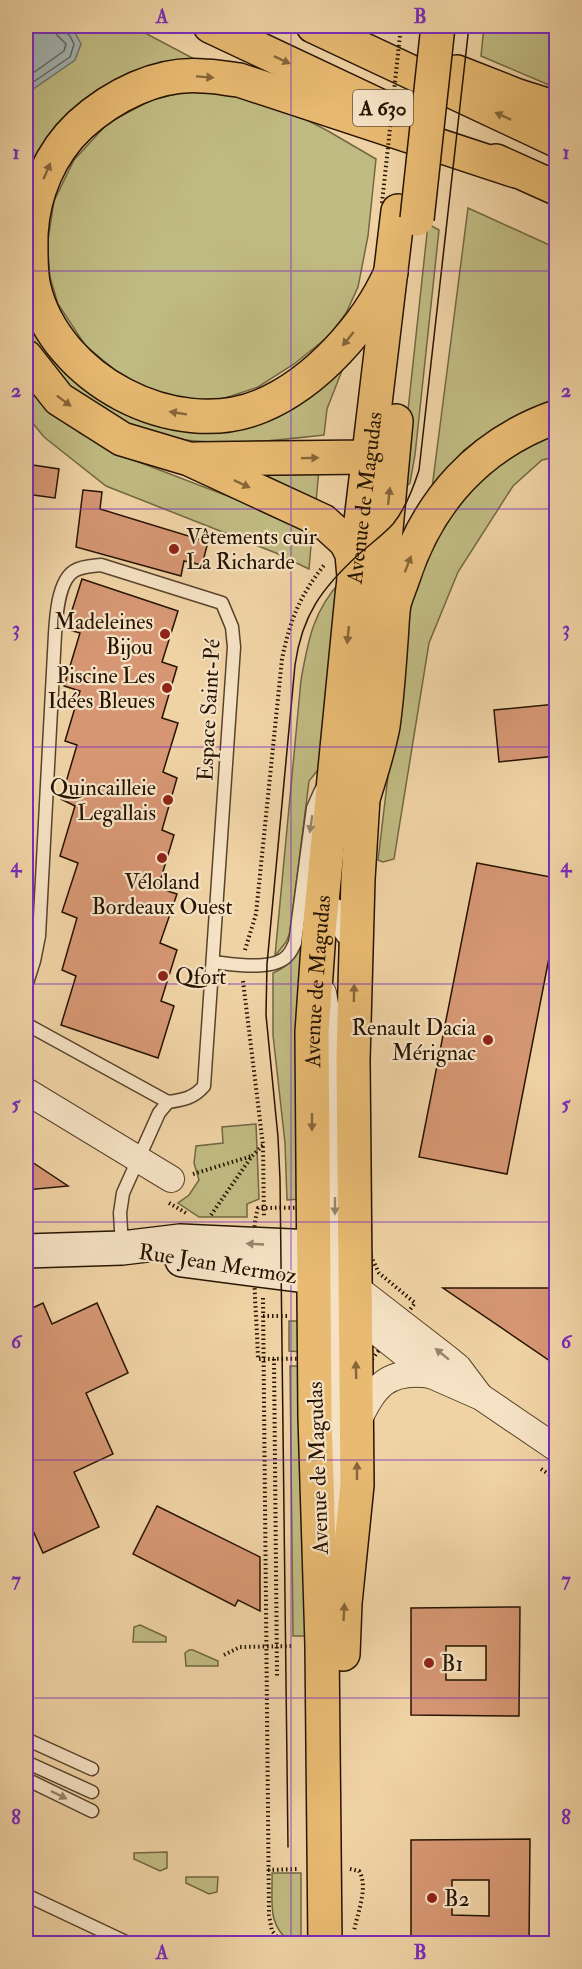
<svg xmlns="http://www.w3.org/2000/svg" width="582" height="1969" viewBox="0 0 582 1969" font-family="'IM FELL Double Pica',serif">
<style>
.green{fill:#c0bb82;stroke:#726742;stroke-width:1.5}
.water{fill:#a1b4b3;stroke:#6f746c;stroke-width:1.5}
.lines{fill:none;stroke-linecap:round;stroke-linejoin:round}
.shore{stroke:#63645a;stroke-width:1.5}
.building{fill:#d79774;stroke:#251301;stroke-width:1.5;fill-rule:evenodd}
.lane-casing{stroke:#58432a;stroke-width:15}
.street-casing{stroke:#58432a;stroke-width:28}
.secondary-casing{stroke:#251301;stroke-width:36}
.primary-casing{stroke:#251301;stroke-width:36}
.highway-casing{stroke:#251301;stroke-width:36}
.path{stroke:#251301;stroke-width:4;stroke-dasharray:1.5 3;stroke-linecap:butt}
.lane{stroke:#f5e2c4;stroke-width:12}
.street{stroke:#f5e2c4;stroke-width:26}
.secondary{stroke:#f5e2c4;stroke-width:33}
.primary{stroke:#e8ba72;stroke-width:33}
.highway{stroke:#e8ba72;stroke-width:33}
.tram{stroke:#251301;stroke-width:1.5}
.primary-bridge-casing{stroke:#251301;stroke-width:36;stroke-linecap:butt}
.path-bridge{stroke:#251301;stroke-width:4;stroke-dasharray:1.5 3;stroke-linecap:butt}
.primary-bridge{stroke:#e8ba72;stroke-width:33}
.oneway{fill:#86663a}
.oneway2{fill:#97856c}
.grid{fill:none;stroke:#7b2cbf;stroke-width:1.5;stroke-opacity:0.55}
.poi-dot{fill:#8f2418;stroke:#f5e2c4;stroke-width:2}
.labels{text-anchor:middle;stroke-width:4.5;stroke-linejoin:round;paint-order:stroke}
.shield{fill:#f5e2c4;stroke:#63513c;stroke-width:1.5}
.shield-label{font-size:21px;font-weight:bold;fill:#251301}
.street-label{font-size:22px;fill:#251301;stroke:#f5e2c4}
.poi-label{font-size:22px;fill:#251301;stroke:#f5e2c4;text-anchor:start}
.neatline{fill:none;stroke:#7b2cbf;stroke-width:2}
.grid-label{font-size:20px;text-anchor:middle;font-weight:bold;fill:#7b2cbf}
</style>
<rect width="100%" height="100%" fill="#f0d3a5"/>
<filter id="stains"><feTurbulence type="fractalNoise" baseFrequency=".00333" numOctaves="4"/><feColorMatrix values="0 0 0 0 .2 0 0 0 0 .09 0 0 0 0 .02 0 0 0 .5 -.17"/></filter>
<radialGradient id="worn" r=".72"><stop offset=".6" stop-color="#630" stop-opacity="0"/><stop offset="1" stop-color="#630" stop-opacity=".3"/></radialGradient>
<g class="green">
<path d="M26 26H132L200 62 40 157 28 174 26 184Z"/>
<path d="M484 26H556V88L481 56Z"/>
<path d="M192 90 240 93 286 109 328 131 376 159 368 236 358 287 346 313 329 336 294 364 258 387 219 400 166 397 123 377 85 345 58 304 50 277 47 247 54 201 74 160 108 123 151 100Z"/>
<path d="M468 208 556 248V403L500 425 464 450 432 488Z"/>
<path d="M428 224 439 230 415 455 410 483 399 494Z"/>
<path d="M26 293 40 327 184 426 350 350 327 409 324 435C227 446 140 455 64 381 56 372 27 341 26 330 24 318 26 305 26 293Z"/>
<path d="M26 382 35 395 80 433 131 459 290 520 312 534 309 569 276 553 106 486 44 437 26 415Z"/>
<path d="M556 434V457L542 460 513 486 458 572 429 643 394 859 383 862 378 860 404 642 413 588 435 541 468 492 513 452Z"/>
<path d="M235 466 319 469 316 502Z"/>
<path d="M341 581 321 766 309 781 290 933 286 942 275 956 301 680C308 641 313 611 341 581Z"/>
<path d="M305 902 302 1199 287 1200 285 1143 273 1035V973C305 960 303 932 305 902Z"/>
<path d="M256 1124 259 1199 247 1204V1217H199L178 1203 189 1195 199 1180 194 1163 196 1146 223 1143 222 1127Z"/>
<path d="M289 1321H303V1352L289 1351Z"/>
<path d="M290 1366H304L316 1636H293Z"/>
<path d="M140 1625 166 1637V1642H133L134 1627Z"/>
<path d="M189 1650H193L218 1661V1666H186L185 1653Z"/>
<path d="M167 1852V1868L160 1871 134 1859V1853Z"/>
<path d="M272 1873H301V1943H291C266 1923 273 1903 272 1873Z"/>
<path d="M186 1877H218L217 1892 209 1894 186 1883Z"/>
</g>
<path class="water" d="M26 26H64L74 31 81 44 75 60 26 94Z"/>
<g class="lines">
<g class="shore">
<path d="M26 78 64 51 66 44 57 35 55 26"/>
<path d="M26 87 70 57 74 44 70 36 64 31 63 26"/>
</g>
</g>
<g class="building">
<path d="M26 464 59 469 55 498 26 494Z"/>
<path d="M83 490 102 492 100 509 208 542 202 565 184 561 181 576 76 547Z"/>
<path d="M82 579 178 611 162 662 177 667 162 718 178 723 163 772 177 778 162 830 174 835 158 888 177 894 160 943 177 950 161 1001 174 1006 158 1058 61 1025 76 976 62 970 77 918 62 912 78 863 60 856 75 806 61 799 77 745 65 741 80 691 64 686 80 633 66 629Z"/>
<path d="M556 704V756L499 762 494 710Z"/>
<path d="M477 863 556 878V922L507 1174 419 1157Z"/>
<path d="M26 1158 68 1186 26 1190Z"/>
<path d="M443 1288H556V1365Z"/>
<path d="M43 1303 52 1324 97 1303 128 1373 86 1393 113 1454 74 1472 99 1527 43 1553 26 1515V1311Z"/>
<path d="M157 1506 260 1557V1611L238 1600 235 1606 133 1554Z"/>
<path d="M520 1607 519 1716 411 1715V1608ZM446 1646H486V1680H446Z"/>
<path d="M530 1839 529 1944H411V1840ZM452 1880H489V1916L452 1915Z"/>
</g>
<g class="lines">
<g class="lane-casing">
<g id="lane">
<path d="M337 905C337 917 335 937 350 941"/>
<path d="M213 962C232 964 274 972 288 955 291 952 293 947 295 943L313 808 321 790"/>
<path d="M26 986 34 961 39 936 55 634C56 617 58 581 74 571 82 566 92 566 101 565L222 603 232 627 234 647 204 1086C194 1098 183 1100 168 1102L26 1024"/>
<path d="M122 1246 120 1213 123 1193 159 1113 168 1102"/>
<path d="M26 1739 92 1769"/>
<path d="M26 1762 92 1792"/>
<path d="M26 1779 92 1811"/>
<path d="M26 1895 130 1944"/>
</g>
</g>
<g class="street-casing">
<g id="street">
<path d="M323 993 330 1033 333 1083 335 1267 342 1284"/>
<path d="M26 1091 171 1179"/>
<path d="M354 1286 447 1358 458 1367 479 1395"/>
<path d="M347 1308 431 1375 481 1397 556 1448"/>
<path d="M357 1424C373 1387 388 1368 431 1375"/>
</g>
</g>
<g class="secondary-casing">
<g id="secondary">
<path d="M314 1248 328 1273 331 1294 336 1489 341 1520 350 1548"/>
<path d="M26 1251 122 1248 180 1241 313 1247"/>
<path d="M182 1260 314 1277"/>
</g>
</g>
<g class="primary-casing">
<g id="primary">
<path d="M343 1654 345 1603 357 1485 353 1060 358 879 367 734 396 421"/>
<path id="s1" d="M325 1944 322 1645 315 1417 312 1032 319 932 352 596 398 211"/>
</g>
</g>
<g class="highway-casing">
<g id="highway">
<path d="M210 26 382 107"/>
<path d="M313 26 556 140"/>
<path d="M457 72 518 96 556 108"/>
<path d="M496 161 556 188"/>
<path d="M391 272C367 326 316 383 261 406 174 442 56 379 34 288 30 271 31 251 31 234 33 194 50 153 80 125 112 96 158 72 203 76 215 76 227 79 239 80L516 171"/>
<path d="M26 357 59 399 122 439 189 459 323 521 346 542 352 554 354 577"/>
<path d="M196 459 368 457C385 454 390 444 395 428"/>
<path d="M361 805C369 779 378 753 383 726 387 698 389 669 391 640 392 629 392 616 394 604 396 596 400 587 403 578 428 501 479 444 556 417"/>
</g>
</g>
<g class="path">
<path d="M245 950 256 914 282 659C290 620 300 595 325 564"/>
<path d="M243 981 263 1145 264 1218"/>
<path d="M193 1174 252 1156"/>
<path d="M169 1203 186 1213"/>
<path d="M366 1207 368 1250 379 1273 415 1303 373 1358 258 1359C257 1326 254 1293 254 1260 254 1242 253 1225 258 1208Z"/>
<path d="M211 1215 252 1156 263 1145"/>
<path d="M263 1298 269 1915 272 1931 283 1944"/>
<path d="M263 1316H288"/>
<path d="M274 1359 277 1676"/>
<path d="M541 1469 556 1479"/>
<path d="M224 1655 240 1647 294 1646"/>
<path d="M556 1806V1944"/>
<path d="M350 1869 359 1871C369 1887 357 1914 354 1931"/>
<path d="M268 1870 298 1869"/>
</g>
<use href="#lane" class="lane"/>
<use href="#street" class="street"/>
<use href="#secondary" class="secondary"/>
<use href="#primary" class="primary"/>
<use href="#highway" class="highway"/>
<path class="tram" d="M288 1847 280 1179 278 1137 266 1015 267 964 295 665C302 615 322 588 358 555 369 545 383 535 393 524 406 508 413 489 419 470L469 26"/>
<g class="primary-bridge-casing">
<path id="primary-bridge" d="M417 219 438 26"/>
</g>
<path class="path-bridge" d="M382 203 401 26"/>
<use href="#primary-bridge" class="primary-bridge"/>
</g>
<defs><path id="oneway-solid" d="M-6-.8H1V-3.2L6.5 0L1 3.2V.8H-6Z" transform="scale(1.5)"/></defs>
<g class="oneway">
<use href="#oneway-solid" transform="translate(282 60) rotate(25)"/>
<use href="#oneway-solid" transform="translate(205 77) rotate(4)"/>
<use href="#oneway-solid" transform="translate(503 116) rotate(-155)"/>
<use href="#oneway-solid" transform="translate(47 171) rotate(-67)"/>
<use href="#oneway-solid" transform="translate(348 339) rotate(129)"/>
<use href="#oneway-solid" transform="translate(64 401) rotate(37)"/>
<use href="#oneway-solid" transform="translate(178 413) rotate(-171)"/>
<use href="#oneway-solid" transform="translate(310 458) rotate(-1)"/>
<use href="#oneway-solid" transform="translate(242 484) rotate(25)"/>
<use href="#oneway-solid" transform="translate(389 496) rotate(-84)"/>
<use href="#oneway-solid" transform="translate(408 564) rotate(-69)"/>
<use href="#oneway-solid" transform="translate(348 635) rotate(96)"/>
<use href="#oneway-solid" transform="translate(354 993) rotate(-89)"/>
<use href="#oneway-solid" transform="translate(312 1122) rotate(90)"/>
<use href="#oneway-solid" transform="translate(356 1370) rotate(-91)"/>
<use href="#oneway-solid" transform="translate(357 1471) rotate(-90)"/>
<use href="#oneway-solid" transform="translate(344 1612) rotate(-87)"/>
</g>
<g class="oneway2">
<use href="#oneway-solid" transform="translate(311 824) rotate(98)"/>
<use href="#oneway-solid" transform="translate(335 1206) rotate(90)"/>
<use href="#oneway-solid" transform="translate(255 1244) rotate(-177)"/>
<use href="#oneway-solid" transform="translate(442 1354) rotate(-141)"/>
<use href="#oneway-solid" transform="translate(59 1795) rotate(26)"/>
</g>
<path class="grid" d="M291 26V1944M26 271H556M26 509H556M26 747H556M26 984H556M26 1222H556M26 1460H556M26 1698H556"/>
<g class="poi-dot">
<circle cx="174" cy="549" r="6"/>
<circle cx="165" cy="634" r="6"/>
<circle cx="167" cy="688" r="6"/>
<circle cx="168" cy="800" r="6"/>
<circle cx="162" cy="858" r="6"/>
<circle cx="163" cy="976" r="6"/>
<circle cx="488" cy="1040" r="6"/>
<circle cx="429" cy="1663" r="6"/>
<circle cx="432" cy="1898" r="6"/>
</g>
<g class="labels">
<rect class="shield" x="353" y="90" width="60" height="36" rx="4.5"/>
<g class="shield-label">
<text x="383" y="115">A 630</text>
</g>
<g class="street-label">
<text dy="8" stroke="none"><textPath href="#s1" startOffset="1449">Avenue de Magudas</textPath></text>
<text transform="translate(208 710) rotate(-87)" y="8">Espace Saint-Pé</text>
<text dy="8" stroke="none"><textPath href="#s1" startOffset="963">Avenue de Magudas</textPath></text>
<text transform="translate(218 1263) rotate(9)" y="8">Rue Jean Mermoz</text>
<text transform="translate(317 1468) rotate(-92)" y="8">Avenue de Magudas</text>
</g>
<g class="poi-label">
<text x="186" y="544">Vêtements cuir<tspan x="186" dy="25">La Richarde</tspan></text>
<text x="153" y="629" text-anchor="end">Madeleines<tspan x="153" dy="25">Bijou</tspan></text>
<text x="155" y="683" text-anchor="end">Piscine Les<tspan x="155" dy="25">Idées Bleues</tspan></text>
<text x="156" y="795" text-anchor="end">Quincailleie<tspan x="156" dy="25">Legallais</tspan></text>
<text x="162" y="889" text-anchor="middle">Véloland<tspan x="162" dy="25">Bordeaux Ouest</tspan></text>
<text x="175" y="984">Qfort</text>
<text x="476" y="1035" text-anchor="end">Renault Dacia<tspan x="476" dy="25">Mérignac</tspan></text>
<text x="441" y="1671">B1</text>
<text x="444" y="1906">B2</text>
</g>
</g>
<rect width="582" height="1969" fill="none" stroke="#f0d3a5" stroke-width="66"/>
<rect x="33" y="33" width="516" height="1903" class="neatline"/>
<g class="grid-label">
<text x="162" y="23">A</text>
<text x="420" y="23">B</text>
<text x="16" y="159">1</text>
<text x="566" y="159">1</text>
<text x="16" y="397">2</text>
<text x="566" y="397">2</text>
<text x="16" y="635">3</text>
<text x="566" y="635">3</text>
<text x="16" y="872">4</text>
<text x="566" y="872">4</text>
<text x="16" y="1110">5</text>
<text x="566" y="1110">5</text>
<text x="16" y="1348">6</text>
<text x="566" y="1348">6</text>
<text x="16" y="1586">7</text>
<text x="566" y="1586">7</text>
<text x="16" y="1824">8</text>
<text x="566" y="1824">8</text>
<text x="162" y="1959">A</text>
<text x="420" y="1959">B</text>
</g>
<rect width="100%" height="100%" filter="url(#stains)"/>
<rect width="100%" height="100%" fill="url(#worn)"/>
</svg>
